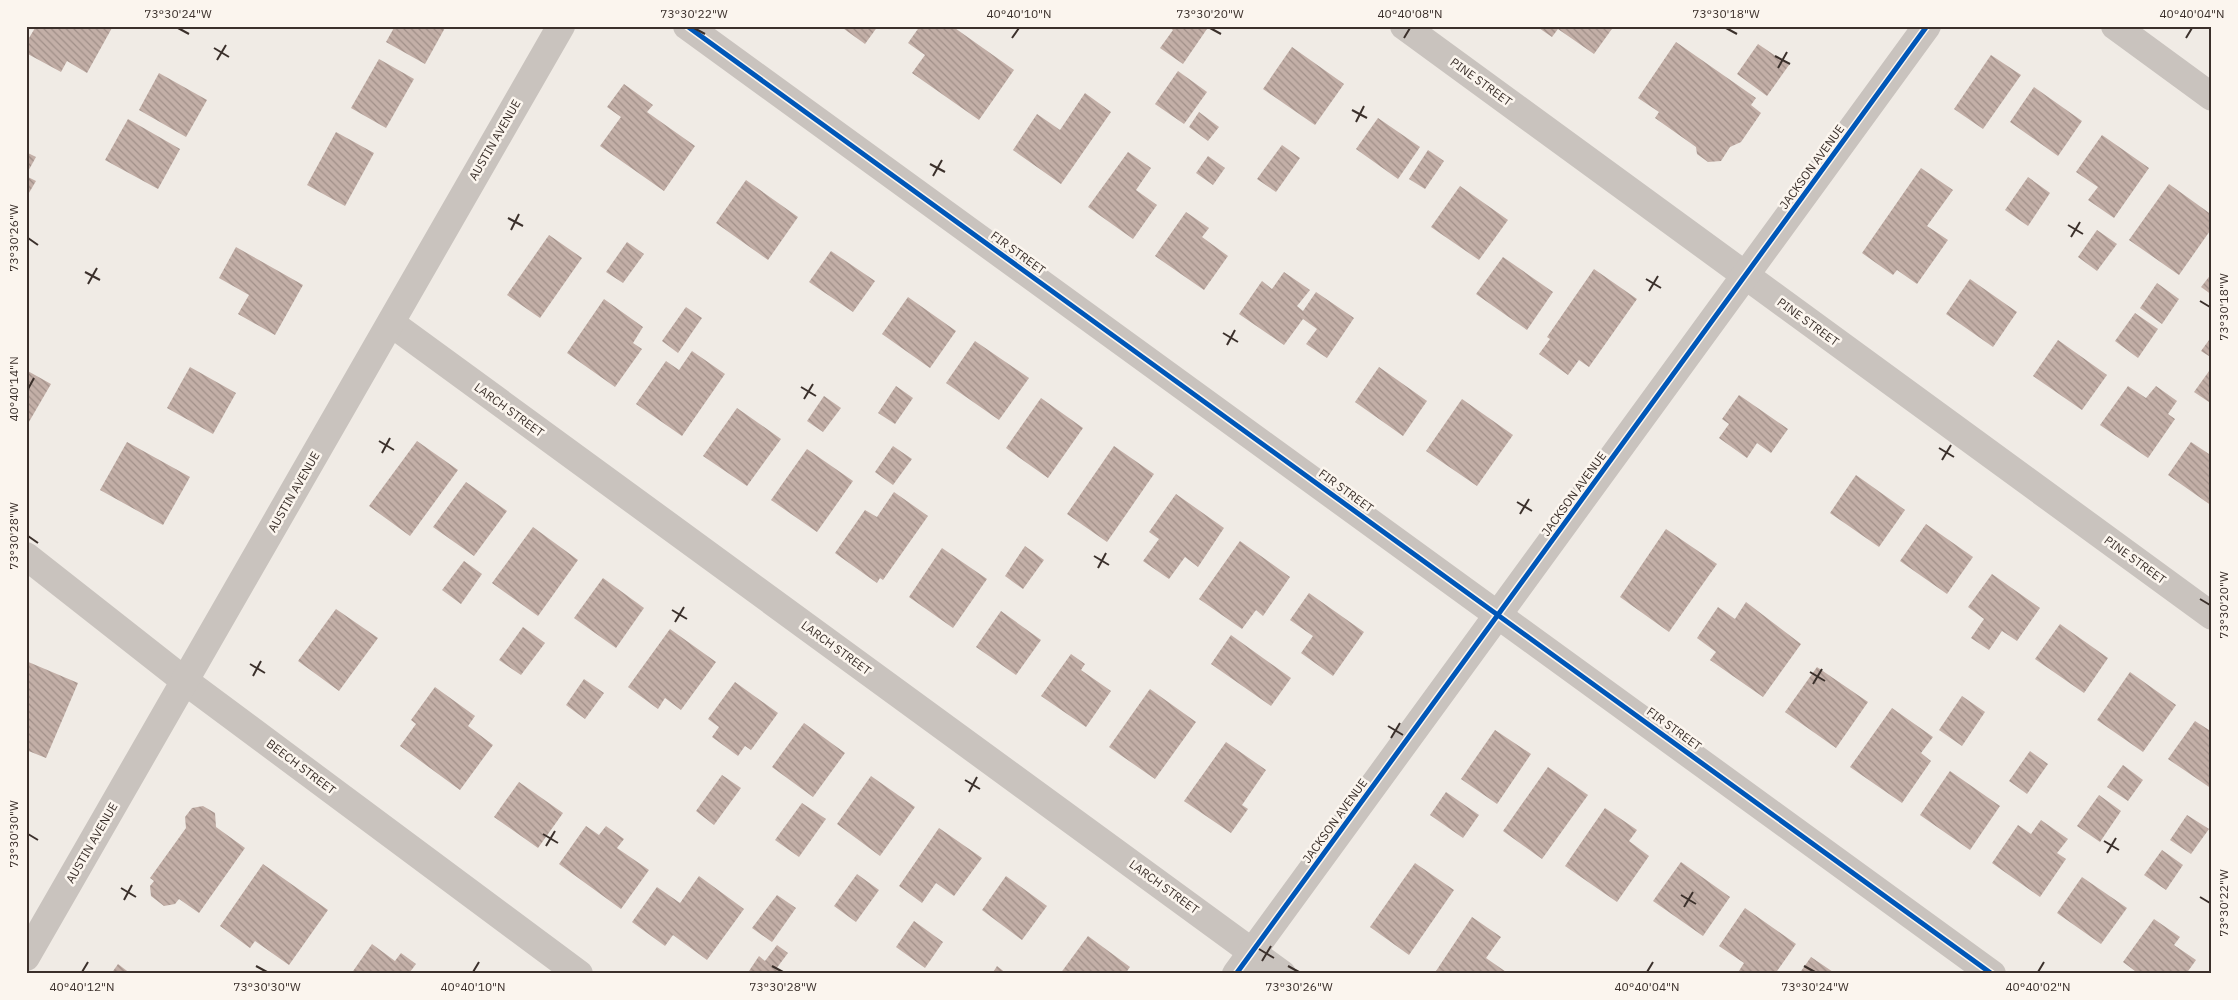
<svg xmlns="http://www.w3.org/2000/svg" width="2238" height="1000" viewBox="0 0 2238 1000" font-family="'IBM Plex Sans',sans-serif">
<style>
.building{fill:url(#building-back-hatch)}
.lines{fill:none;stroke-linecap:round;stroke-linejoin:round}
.minor{stroke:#c9c3be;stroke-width:28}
.cycleway-casing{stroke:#fbf5ee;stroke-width:8}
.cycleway{stroke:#0057b8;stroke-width:5}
.ticks{fill:none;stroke:#3b302b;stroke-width:2}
.labels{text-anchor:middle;stroke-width:5;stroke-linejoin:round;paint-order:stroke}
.street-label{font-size:12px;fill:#3b302b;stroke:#fbf5ee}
.neatline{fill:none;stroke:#3b302b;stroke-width:2}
.ticks-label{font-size:12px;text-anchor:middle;fill:#3b302b}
</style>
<defs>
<pattern id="building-back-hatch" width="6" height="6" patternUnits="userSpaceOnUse" patternTransform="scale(1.25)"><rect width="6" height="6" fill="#c3afa7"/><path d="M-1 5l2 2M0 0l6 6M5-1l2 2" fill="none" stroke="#a08f88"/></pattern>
</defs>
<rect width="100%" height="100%" fill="#f0ebe5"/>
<g class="building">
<path d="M31 26H113L87 73 67 61 61 72 26 53V43L35 28Z"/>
<path d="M395 26H446L425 64 386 42Z"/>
<path d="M840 26H878L865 44Z"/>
<path d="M920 26H952L1014 70 979 120 912 73 925 55 908 43Z"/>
<path d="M1168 26H1209L1183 64 1160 48 1173 30Z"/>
<path d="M1536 26H1614L1594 54 1558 29 1552 37Z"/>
<path d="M1676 42 1756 98 1751 105 1761 113 1741 142 1730 147 1721 161 1708 162 1697 154 1696 147 1655 118 1659 112 1638 98Z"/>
<path d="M1758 44 1789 65 1767 96 1737 74Z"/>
<path d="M1292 47 1344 84 1315 125 1263 89Z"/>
<path d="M1991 55 2021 75 1983 129 1954 109Z"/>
<path d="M379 59 414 79 386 128 351 108Z"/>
<path d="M1178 71 1207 92 1184 124 1155 104Z"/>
<path d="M159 73 207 100 186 137 139 110Z"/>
<path d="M624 84 653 105 647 112 695 146 664 191 600 146 621 117 607 107Z"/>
<path d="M2034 87 2082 121 2058 156 2010 122Z"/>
<path d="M1085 93 1111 112 1061 184 1013 150 1037 114 1060 130Z"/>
<path d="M1199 112 1219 127 1208 141 1189 127Z"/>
<path d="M1378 118 1420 147 1398 179 1356 149Z"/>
<path d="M128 119 180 149 158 189 105 160Z"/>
<path d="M336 132 374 153 345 206 307 185Z"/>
<path d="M2102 135 2149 168 2114 218 2088 200 2098 187 2076 172Z"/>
<path d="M1282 145 1300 158 1276 192 1257 179Z"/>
<path d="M1428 150 1444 161 1425 189 1409 179Z"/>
<path d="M26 152 36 157 26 175Z"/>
<path d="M1128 152 1151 168 1136 190 1157 205 1133 239 1088 207Z"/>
<path d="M1208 156 1225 168 1213 185 1196 173Z"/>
<path d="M1921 168 1953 190 1927 226 1948 240 1917 284 1897 270 1893 275 1862 253Z"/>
<path d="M26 176 36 181 26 198Z"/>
<path d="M2028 177 2050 193 2028 226 2005 210Z"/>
<path d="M746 180 798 217 768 260 716 223Z"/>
<path d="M2169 184 2212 215V228L2179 275 2129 240Z"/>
<path d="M1460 186 1508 220 1479 260 1431 227Z"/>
<path d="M1186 212 1209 228 1202 237 1228 256 1204 290 1155 256Z"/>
<path d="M2097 230 2117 244 2097 271 2078 257Z"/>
<path d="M549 235 582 258 540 318 507 295Z"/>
<path d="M627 242 644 254 623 283 606 272Z"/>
<path d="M236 247 303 285 275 335 238 314 249 295 219 278Z"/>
<path d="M831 251 875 281 853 312 809 282Z"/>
<path d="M1503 257 1553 292 1527 330 1476 294Z"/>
<path d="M1594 269 1637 299 1589 367 1579 360 1568 375 1539 354 1550 339 1547 337Z"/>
<path d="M1284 272 1310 290 1297 306 1303 311 1316 292 1354 318 1327 358 1306 344 1317 329 1303 319 1284 345 1239 314 1262 281 1272 289Z"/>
<path d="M2212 273V295L2201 287Z"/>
<path d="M1970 279 2017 312 1993 347 1946 314Z"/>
<path d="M2157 283 2179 299 2162 324 2140 308Z"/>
<path d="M908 297 956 331 930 368 882 334Z"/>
<path d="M604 299 643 327 633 343 642 349 615 387 567 353Z"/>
<path d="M686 307 702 318 678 353 662 341Z"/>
<path d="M2135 313 2158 329 2138 358 2115 341Z"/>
<path d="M2212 336V358L2201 351Z"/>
<path d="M2058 340 2107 375 2082 410 2033 376Z"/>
<path d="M975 341 1029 378 999 420 946 383Z"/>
<path d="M692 351 725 374 682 436 636 404 666 361 679 370Z"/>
<path d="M190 367 236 393 213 434 167 408Z"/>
<path d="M1379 367 1427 401 1403 436 1355 402Z"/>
<path d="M2212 367V398L2209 402 2194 392Z"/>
<path d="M26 370 51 384 26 427Z"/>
<path d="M896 386 913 398 895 424 878 413Z"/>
<path d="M2128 386 2146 398 2156 386 2177 401 2168 414 2175 419 2148 458 2100 425Z"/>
<path d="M1739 395 1788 429 1771 453 1757 443 1747 458 1719 438 1729 424 1722 419Z"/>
<path d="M824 396 841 408 823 432 807 421Z"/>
<path d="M1041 398 1083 428 1048 478 1006 448Z"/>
<path d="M1462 399 1513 435 1477 486 1426 451Z"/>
<path d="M737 408 781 439 747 486 703 456Z"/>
<path d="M417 441 458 470 410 536 369 506Z"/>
<path d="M127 442 190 477 163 525 100 490Z"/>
<path d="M2191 442 2212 456V506L2168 475Z"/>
<path d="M893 446 912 459 893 485 875 472Z"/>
<path d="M1114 446 1154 474 1107 542 1067 514Z"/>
<path d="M807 449 853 481 817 532 771 500Z"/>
<path d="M1856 475 1905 510 1879 547 1830 513Z"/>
<path d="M466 482 507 511 474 556 433 527Z"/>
<path d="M894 492 928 516 883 580 880 578 877 583 835 553 865 510 877 517Z"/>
<path d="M1176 494 1224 528 1198 567 1185 557 1169 579 1143 561 1159 539 1149 532Z"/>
<path d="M1926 524 1973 557 1947 594 1900 561Z"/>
<path d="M533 527 578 560 538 616 492 583Z"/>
<path d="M1666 529 1717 564 1669 632 1620 597Z"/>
<path d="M1240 541 1290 577 1263 616 1256 610 1242 629 1199 599Z"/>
<path d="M1025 546 1044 560 1023 589 1005 576Z"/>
<path d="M942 548 987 579 953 628 909 597Z"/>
<path d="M464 561 482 574 461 604 442 590Z"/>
<path d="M1992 574 2040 608 2017 641 2002 631 1989 650 1971 638 1984 619 1968 607Z"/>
<path d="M603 578 644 608 616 648 574 618Z"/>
<path d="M1309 593 1364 632 1333 676 1301 653 1313 636 1290 620Z"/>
<path d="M1746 602 1801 644 1763 697 1710 660 1716 652 1697 638 1718 607 1735 619Z"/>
<path d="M336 609 378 638 339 691 298 661Z"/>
<path d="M1001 611 1041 640 1016 675 976 647Z"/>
<path d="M2060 624 2108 658 2084 693 2035 659Z"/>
<path d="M523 627 545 643 521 675 499 660Z"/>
<path d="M670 629 716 662 681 710 665 698 658 709 628 687Z"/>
<path d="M1231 635 1291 678 1271 706 1211 664Z"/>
<path d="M1071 654 1085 664 1081 670 1111 691 1086 727 1041 696Z"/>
<path d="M26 661 78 683 46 758 26 750Z"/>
<path d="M1817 667 1868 702 1836 748 1785 712Z"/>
<path d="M2130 672 2176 705 2143 752 2097 720Z"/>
<path d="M584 679 604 693 585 719 566 705Z"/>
<path d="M735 682 778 713 751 750 745 746 738 756 712 737 719 727 708 719Z"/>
<path d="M435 687 475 716 468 726 493 745 460 790 400 746 416 724 411 720Z"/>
<path d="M1150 689 1196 722 1155 779 1109 747Z"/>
<path d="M1962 696 1985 712 1962 746 1939 730Z"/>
<path d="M1892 708 1933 737 1921 753 1931 761 1902 803 1850 767Z"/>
<path d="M2195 721 2212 732V789L2168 759Z"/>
<path d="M804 723 845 753 813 797 772 767Z"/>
<path d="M1495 730 1531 754 1497 804 1461 779Z"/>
<path d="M1226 742 1266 770 1242 805 1248 809 1231 833 1184 801Z"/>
<path d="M2030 751 2048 764 2027 794 2009 781Z"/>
<path d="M2123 765 2143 780 2128 801 2107 787Z"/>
<path d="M1548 767 1588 795 1542 859 1503 831Z"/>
<path d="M1950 771 2000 806 1970 850 1920 815Z"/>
<path d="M722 775 741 788 714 825 696 811Z"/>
<path d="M871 776 915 807 880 856 837 824Z"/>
<path d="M519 782 563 813 538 848 494 817Z"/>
<path d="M1446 792 1479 815 1463 838 1430 815Z"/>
<path d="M2099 795 2121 811 2100 842 2077 826Z"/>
<path d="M802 803 826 819 799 857 775 840Z"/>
<path d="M203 806 215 813 216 827 245 848 199 913 179 899 175 904 164 906 151 896 150 886 154 881 150 878 186 828 185 817 192 808Z"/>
<path d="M1605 808 1637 830 1629 841 1649 856 1617 902 1565 866Z"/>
<path d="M2187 815 2209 829 2191 854 2170 840Z"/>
<path d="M2041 820 2068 839 2057 853 2066 859 2040 897 1992 863 2018 825 2031 834Z"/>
<path d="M586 826 599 835 606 826 624 839 617 848 649 870 621 909 559 864Z"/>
<path d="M939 828 982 858 954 896 936 883 922 903 899 886Z"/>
<path d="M2162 850 2183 865 2166 890 2144 875Z"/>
<path d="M1681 862 1730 897 1703 936 1653 901Z"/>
<path d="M1415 863 1454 890 1409 955 1370 927Z"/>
<path d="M263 864 328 910 289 965 255 941 250 948 220 926Z"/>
<path d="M857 874 879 890 856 922 834 906Z"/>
<path d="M699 876 744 909 707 960 673 935 665 946 632 922 657 887 680 903Z"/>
<path d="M1006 876 1047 906 1022 940 982 910Z"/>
<path d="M2082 877 2127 908 2101 944 2057 913Z"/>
<path d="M777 895 796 908 772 942 752 928Z"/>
<path d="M1745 908 1796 944 1775 974H1737L1744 963 1719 946Z"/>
<path d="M1472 917 1501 937 1486 958 1509 974H1434Z"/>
<path d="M2154 919 2180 937 2174 945 2196 960 2186 974H2139L2123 962Z"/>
<path d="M914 921 943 942 925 968 896 947Z"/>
<path d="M1088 936 1130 967 1125 974H1060Z"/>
<path d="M372 944 395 961 401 953 416 964 410 972 413 974H351Z"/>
<path d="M777 945 788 953 776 969 783 974H747L759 956 765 961Z"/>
<path d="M1811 957 1836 974H1799Z"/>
<path d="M118 964 131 974H111Z"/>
<path d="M997 966 1007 974H992Z"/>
</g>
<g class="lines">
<g class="minor">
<path d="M687 26 1992 974"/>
<path d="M1404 26 2212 616"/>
<path d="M2115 26 2212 97"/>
<path d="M391 323 1282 974"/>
<path d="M26 556 185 681 579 974"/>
<path d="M26 957 561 26"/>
<path d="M1236 974 1927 26"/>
</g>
<g class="cycleway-casing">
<g id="cycleway">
<path d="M687 26 1992 974"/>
<path d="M1236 974 1927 26"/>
</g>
</g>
<use href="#cycleway" class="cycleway"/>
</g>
<path class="ticks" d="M178 28 189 34M694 28 705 34M1210 28 1221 34M1726 28 1737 34M1012 38 1019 28M1404 38 1410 28M2186 38 2192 28M214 48 229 57M1775 56 1790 64M217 60 226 45M1778 68 1787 52M1352 110 1367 118M1356 122 1364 106M930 164 945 172M933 176 942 160M508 218 523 226M2068 225 2083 234M511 230 519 214M2071 237 2080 222M28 238 38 245M85 272 100 280M1646 279 1661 288M88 284 97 268M1649 291 1658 276M2200 301 2210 307M1223 333 1238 342M1227 345 1235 330M801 387 816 396M28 389 34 378M804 399 813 384M379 441 394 450M1939 448 1954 457M382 453 390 438M1942 460 1951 445M1517 502 1532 511M1520 514 1529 499M28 536 38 543M1094 556 1109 565M1098 568 1106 553M2200 599 2210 605M672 610 687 619M675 622 684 607M250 664 265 673M1810 672 1825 681M253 676 261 661M1813 684 1822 669M1388 726 1403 735M1391 738 1400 723M965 780 980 789M969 792 977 777M28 834 38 840M543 834 558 843M2104 841 2119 850M546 846 555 831M2107 853 2116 838M121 888 136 897M1681 895 1696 904M2200 897 2210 903M124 900 132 885M1684 907 1693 892M1259 949 1274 958M1262 961 1271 946M256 966 267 972M772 966 783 972M1288 966 1299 972M1804 966 1815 972M82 972 88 962M473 972 479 962M1647 972 1653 962M2038 972 2044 962"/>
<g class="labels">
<g class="street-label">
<text transform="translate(1481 82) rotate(36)" y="4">PINE STREET</text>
<text transform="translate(495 140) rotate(-60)" y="4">AUSTIN AVENUE</text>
<text transform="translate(1812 167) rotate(-54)" y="4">JACKSON AVENUE</text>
<text transform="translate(1018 253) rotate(36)" y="4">FIR STREET</text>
<text transform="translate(1808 322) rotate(36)" y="4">PINE STREET</text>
<text transform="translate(509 410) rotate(36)" y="4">LARCH STREET</text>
<text transform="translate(1346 491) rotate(36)" y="4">FIR STREET</text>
<text transform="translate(294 492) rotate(-60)" y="4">AUSTIN AVENUE</text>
<text transform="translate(1574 494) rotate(-54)" y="4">JACKSON AVENUE</text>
<text transform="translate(2135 560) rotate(36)" y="4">PINE STREET</text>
<text transform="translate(836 648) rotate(36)" y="4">LARCH STREET</text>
<text transform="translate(1674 729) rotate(36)" y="4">FIR STREET</text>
<text transform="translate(301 767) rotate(37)" y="4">BEECH STREET</text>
<text transform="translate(1335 821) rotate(-54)" y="4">JACKSON AVENUE</text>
<text transform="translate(92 843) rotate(-60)" y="4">AUSTIN AVENUE</text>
<text transform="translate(1164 887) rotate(36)" y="4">LARCH STREET</text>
</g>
</g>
<rect width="2238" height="1000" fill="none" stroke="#fbf5ee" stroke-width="55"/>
<rect x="28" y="28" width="2182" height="944" class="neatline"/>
<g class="ticks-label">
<text x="178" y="18">73°30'24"W</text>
<text x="694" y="18">73°30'22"W</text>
<text x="1019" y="18">40°40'10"N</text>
<text x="1210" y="18">73°30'20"W</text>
<text x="1410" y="18">40°40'08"N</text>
<text x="1726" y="18">73°30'18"W</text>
<text x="2192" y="18">40°40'04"N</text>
<text transform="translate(14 238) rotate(-90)" y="4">73°30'26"W</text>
<text transform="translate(2224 307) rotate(-90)" y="4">73°30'18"W</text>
<text transform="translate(14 389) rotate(-90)" y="4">40°40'14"N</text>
<text transform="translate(14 536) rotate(-90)" y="4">73°30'28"W</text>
<text transform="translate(2224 605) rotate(-90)" y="4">73°30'20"W</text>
<text transform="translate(14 834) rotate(-90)" y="4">73°30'30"W</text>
<text transform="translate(2224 903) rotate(-90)" y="4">73°30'22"W</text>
<text x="82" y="991">40°40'12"N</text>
<text x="267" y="991">73°30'30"W</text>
<text x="473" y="991">40°40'10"N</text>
<text x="783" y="991">73°30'28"W</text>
<text x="1299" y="991">73°30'26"W</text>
<text x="1647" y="991">40°40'04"N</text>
<text x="1815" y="991">73°30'24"W</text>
<text x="2038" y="991">40°40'02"N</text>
</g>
</svg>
